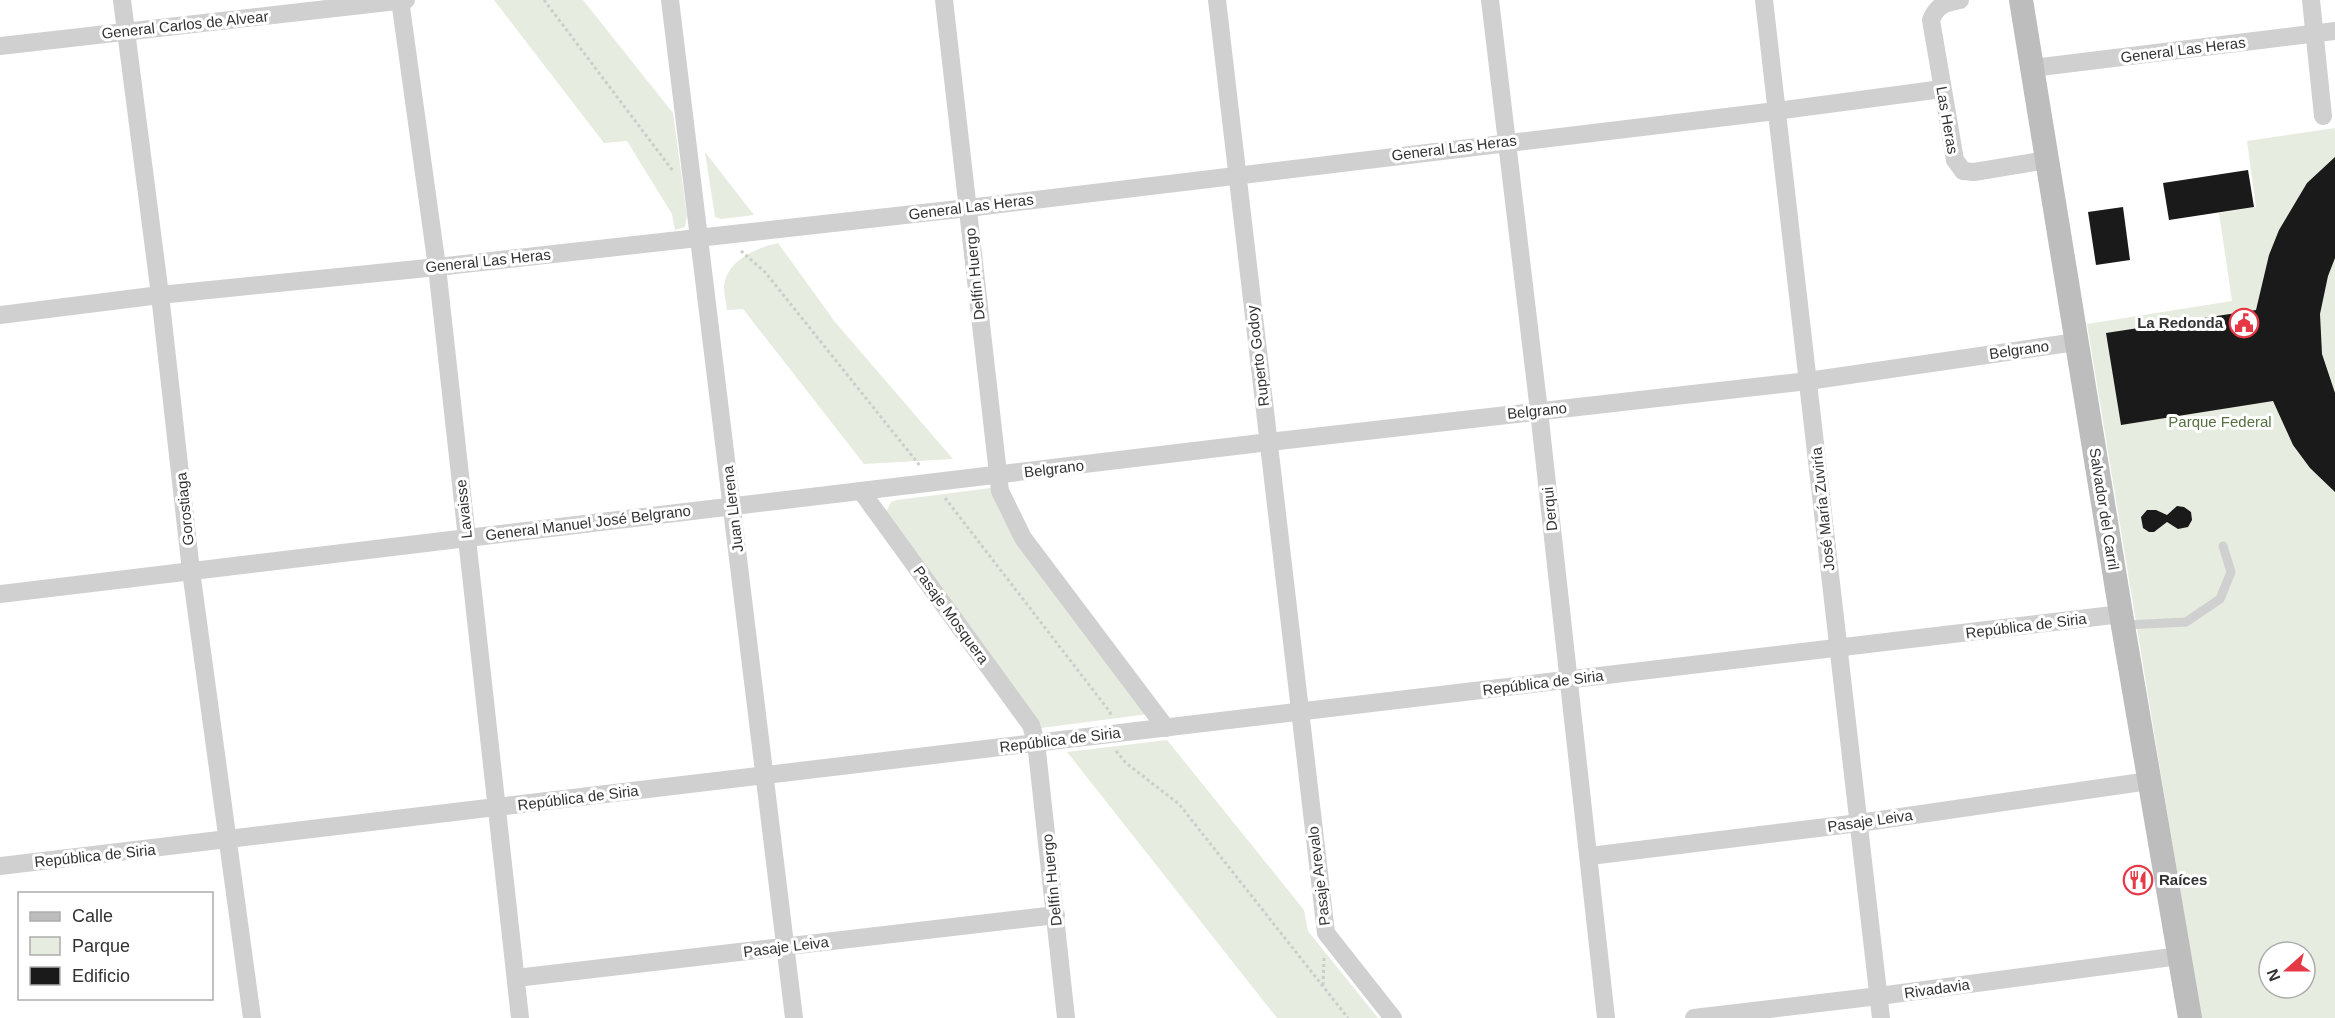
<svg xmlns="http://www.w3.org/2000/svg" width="2335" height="1018" viewBox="0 0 2335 1018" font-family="Helvetica,sans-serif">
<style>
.green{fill:#e6ecdf;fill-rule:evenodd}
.building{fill:#1a1a1a}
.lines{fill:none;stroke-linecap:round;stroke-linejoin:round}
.path{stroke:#cdcdcd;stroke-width:3;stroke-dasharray:3 3;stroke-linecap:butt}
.lane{stroke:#d0d0d0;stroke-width:9}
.street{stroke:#d0d0d0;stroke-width:18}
.secondary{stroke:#bdbdbd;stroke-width:24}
.labels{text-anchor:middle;stroke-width:6;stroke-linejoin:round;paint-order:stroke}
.street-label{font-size:15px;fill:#333;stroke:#fff}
.poi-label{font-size:15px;font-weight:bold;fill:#333;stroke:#fff;text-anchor:end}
.park-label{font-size:15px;fill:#56703f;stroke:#fff}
</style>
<rect width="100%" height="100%" fill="#fff"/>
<g class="green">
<path d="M494 0H583L673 113 687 216 685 227 675 230 672 214 627 141 604 143Z"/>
<path d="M2335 128V1018H2201L2087 324 2232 301 2219 213 2256 207 2247 141ZM2269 952H2305V988H2269Z"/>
<path d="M705 152 754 215 721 219 715 217Z"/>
<path d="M778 243 835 322 953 459 864 464 743 309 727 310C726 302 724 294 724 286 727 260 756 248 778 243Z"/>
<path d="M991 488 1001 514 1017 542 1149 714 1041 728 886 512 891 502 897 500Z"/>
<path d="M1167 740 1304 910 1308 931 1378 1018H1277L1067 752Z"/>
</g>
<g class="building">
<path d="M2335 157V258L2328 276 2320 314 2322 354 2335 393V492L2310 468 2293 445 2273 401 2121 425 2106 333 2256 310 2269 255 2279 230 2307 183Z"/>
<path d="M2248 170 2254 207 2169 220 2163 183Z"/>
<path d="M2123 207 2130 260 2096 265 2088 212Z"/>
<path d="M2177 506 2184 507 2191 512 2192 520 2188 527 2178 529 2167 522 2154 532H2149L2143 528 2141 517 2147 510H2156L2167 515Z"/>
</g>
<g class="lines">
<g class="path">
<path d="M544 0 673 171"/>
<path d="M741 251 765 272 921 467"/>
<path d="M945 498 1110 712 1111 717"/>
<path d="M1116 751 1126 763 1179 804 1348 1018"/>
<path d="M1323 985 1324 958"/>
</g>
<path class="lane" d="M2125 625 2186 622 2220 599 2231 572 2223 546"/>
<g class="street">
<path d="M122 0 160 295 191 571 252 1018"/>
<path d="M400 0 437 267 520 1018"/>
<path d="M670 0 794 1018"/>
<path d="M944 0 1000 491 1023 538 1166 728"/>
<path d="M1217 0 1326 933 1393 1018"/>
<path d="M1490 0 1539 411 1606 1018"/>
<path d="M1764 0 1881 1018"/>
<path d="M1960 0C1945 3 1937 5 1931 20L1955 160 1963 171 1974 172 2047 160"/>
<path d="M2311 0 2323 116"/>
<path d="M0 46 406 0"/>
<path d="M2032 68 2335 31"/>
<path d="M0 315 160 295 437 267 968 208 1776 111 1942 89"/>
<path d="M861 491 1031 725 1036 742 1066 1018"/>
<path d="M0 594 1269 442 1808 381 2076 342"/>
<path d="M1590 856 1859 823 2149 781"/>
<path d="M0 866 2121 614"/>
<path d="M516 978 1056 915"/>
<path d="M1694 1018 1879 996 2179 956"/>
</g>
<path class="secondary" d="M2021 0 2123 626 2190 1018"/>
</g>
<defs>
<g id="civic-ring" transform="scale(1.5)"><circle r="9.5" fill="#fff" stroke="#e63946" stroke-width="1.5"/><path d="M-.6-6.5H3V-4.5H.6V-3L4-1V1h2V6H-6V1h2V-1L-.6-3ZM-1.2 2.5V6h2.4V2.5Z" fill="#e63946"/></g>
<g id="restaurant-ring" transform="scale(1.5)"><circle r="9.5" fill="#fff" stroke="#e63946" stroke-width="1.5"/><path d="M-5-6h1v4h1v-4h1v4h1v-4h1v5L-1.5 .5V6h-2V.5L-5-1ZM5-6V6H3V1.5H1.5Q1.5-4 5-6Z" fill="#e63946"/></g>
</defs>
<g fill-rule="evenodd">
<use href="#civic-ring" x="2244" y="323"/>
<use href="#restaurant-ring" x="2138" y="880"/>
</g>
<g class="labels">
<g class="street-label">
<text transform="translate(185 25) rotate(-6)" y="5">General Carlos de Alvear</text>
<text transform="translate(2183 50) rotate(-7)" y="5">General Las Heras</text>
<text transform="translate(1947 120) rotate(80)" y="5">Las Heras</text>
<text transform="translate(1454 148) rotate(-7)" y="5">General Las Heras</text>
<text transform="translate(971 207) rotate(-7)" y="5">General Las Heras</text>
<text transform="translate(488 261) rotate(-6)" y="5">General Las Heras</text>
<text transform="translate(975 274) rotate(-96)" y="5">Delfín Huergo</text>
<text transform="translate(2019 350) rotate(-8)" y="5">Belgrano</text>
<text transform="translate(1258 356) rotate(-97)" y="5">Ruperto Godoy</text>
<text transform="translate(1537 411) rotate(-6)" y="5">Belgrano</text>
<text transform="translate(1054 469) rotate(-7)" y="5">Belgrano</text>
<text transform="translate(185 509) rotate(-96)" y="5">Gorostiaga</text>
<text transform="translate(464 509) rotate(-96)" y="5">Lavaisse</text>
<text transform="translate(733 509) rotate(-97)" y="5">Juan Llerena</text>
<text transform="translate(1550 509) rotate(-96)" y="5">Derqui</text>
<text transform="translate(1823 509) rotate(-96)" y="5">José María Zuviría</text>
<text transform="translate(2104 509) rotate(81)" y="5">Salvador del Carril</text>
<text transform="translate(588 523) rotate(-7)" y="5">General Manuel José Belgrano</text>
<text transform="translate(951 615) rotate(54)" y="5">Pasaje Mosquera</text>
<text transform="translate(2026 626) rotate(-7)" y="5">República de Siria</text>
<text transform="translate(1543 683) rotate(-7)" y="5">República de Siria</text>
<text transform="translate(1060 740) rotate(-7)" y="5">República de Siria</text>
<text transform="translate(578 798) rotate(-7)" y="5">República de Siria</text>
<text transform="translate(1870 821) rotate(-8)" y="5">Pasaje Leiva</text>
<text transform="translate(95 856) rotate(-6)" y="5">República de Siria</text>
<text transform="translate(1319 876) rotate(-97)" y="5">Pasaje Arevalo</text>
<text transform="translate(1052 880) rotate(-96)" y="5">Delfín Huergo</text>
<text transform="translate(786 947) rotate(-7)" y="5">Pasaje Leiva</text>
<text transform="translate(1937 989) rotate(-8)" y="5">Rivadavia</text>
</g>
<g class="poi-label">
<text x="2223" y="328">La Redonda</text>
<text x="2159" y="885" text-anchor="start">Raíces</text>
</g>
<g class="park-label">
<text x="2220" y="427">Parque Federal</text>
</g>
</g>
<rect x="18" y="892" width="195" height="108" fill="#ffffff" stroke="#adadad" stroke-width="1.5"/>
<rect x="30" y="912" width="30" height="9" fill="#bdbdbd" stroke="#adadad" stroke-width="1.5"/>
<text x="72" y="922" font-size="18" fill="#333333">Calle</text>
<rect x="30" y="937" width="30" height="18" fill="#e6ecdf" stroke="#adadad" stroke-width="1.5"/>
<text x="72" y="952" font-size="18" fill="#333333">Parque</text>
<rect x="30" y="967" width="30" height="18" fill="#1a1a1a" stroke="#adadad" stroke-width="1.5"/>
<text x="72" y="982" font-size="18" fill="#333333">Edificio</text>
<g transform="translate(2287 970) rotate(249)"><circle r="28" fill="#ffffff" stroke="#adadad" stroke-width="1.5"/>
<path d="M0-4.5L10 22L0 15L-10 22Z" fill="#e63946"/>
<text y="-9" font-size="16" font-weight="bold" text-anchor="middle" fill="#333333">N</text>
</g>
</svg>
